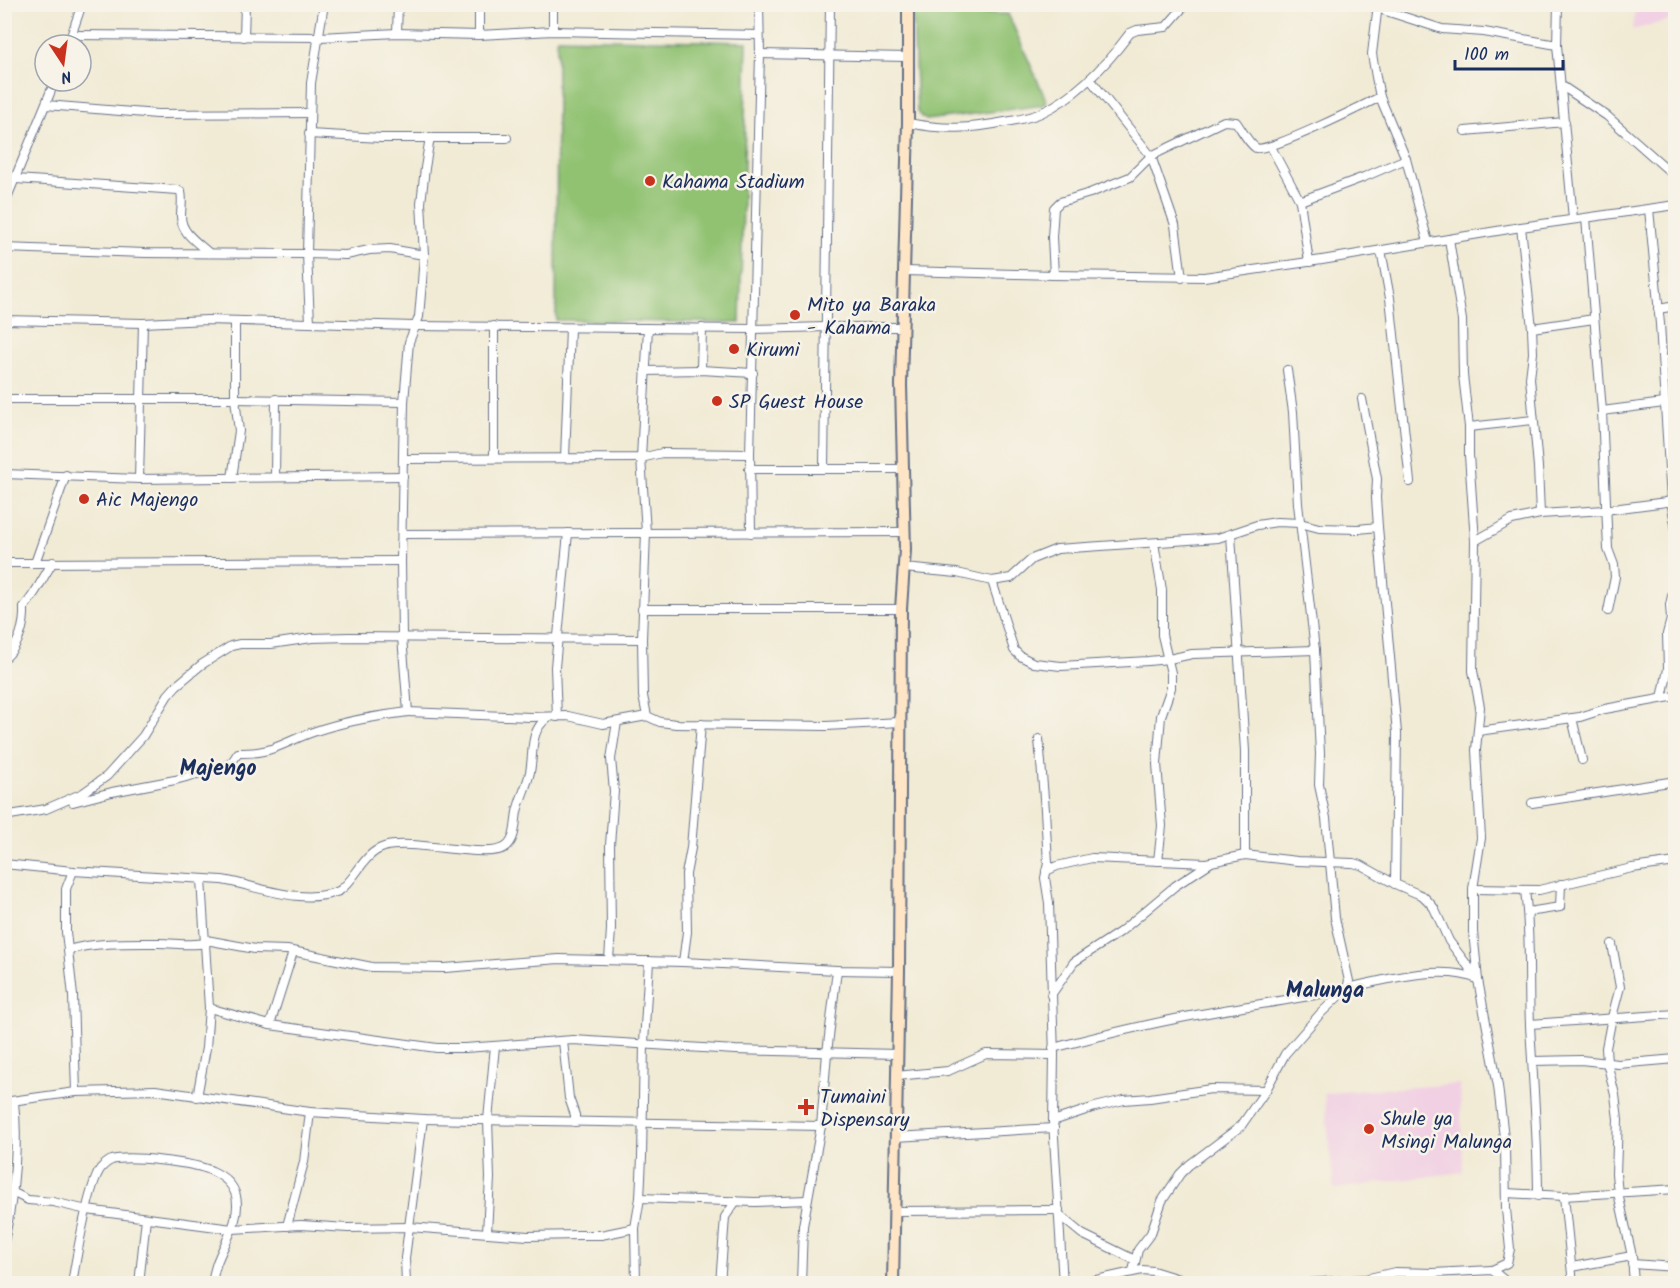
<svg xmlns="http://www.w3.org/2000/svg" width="1680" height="1288" viewBox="0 0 1680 1288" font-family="Kalam,sans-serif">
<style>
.built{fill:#f1d0e3}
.green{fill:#91c272;stroke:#567868;stroke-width:1.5}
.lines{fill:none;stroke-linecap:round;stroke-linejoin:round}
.street-casing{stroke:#667188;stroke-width:10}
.secondary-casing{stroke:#667188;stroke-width:14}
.street{stroke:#fff;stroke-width:8}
.secondary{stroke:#fde5c5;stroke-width:10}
.poi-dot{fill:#c8321e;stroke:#f7f3e8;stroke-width:2}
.labels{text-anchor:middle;stroke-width:5;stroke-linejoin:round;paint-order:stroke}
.poi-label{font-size:20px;fill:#1b2f5e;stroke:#f7f3e8;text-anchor:start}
.quarter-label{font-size:22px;font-weight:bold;fill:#1b2f5e;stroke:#f7f3e8}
</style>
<rect width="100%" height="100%" fill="#f7f3e8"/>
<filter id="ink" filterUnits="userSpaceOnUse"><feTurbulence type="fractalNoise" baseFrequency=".0167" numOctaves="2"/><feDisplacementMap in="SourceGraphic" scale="12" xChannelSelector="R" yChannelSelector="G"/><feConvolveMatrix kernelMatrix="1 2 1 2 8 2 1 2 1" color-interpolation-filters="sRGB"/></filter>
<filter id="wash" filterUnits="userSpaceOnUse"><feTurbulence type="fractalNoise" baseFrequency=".008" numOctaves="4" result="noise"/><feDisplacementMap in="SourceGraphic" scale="24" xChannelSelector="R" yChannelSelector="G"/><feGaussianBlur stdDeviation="1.35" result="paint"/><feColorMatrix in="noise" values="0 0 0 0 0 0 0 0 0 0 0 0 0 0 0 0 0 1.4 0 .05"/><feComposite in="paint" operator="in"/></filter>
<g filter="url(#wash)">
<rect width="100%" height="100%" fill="#f1ebd5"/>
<g class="built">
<path d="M1636 4 1675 5V19L1632 30Z"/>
<path d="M1460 1084 1463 1172 1334 1189 1324 1093Z"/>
</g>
<g class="green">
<path d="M913 12 1008 14 1047 102 1044 105 926 120 917 112Z"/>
<path d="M557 38 747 42 740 323 556 320Z"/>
</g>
</g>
<g filter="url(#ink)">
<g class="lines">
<g class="street-casing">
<g id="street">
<path d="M1364 4 1442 29 1484 32 1557 45"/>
<path d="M1378 4 1372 54 1376 77 1380 97 1406 159 1428 242"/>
<path d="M1558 4 1557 45 1573 219"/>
<path d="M908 6 954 4"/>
<path d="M553 31V4"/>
<path d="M397 33 398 4"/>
<path d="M72 35 320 37 397 33 479 35 553 31 759 35"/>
<path d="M479 35V4"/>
<path d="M244 37 245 4"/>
<path d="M68 45 82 4"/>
<path d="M760 54 907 57"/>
<path d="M1090 79 1151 156 1175 225 1182 278"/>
<path d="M1562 86 1607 116 1676 177"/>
<path d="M46 105 157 114 310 113"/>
<path d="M908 123C944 130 970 129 1005 122 1017 120 1030 118 1041 113 1077 96 1107 64 1130 33L1137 30 1166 27 1186 4"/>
<path d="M1465 131 1565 122"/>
<path d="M309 134 381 138H507"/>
<path d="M430 137 425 168 421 203 424 255 422 282 419 317 409 342 404 402 401 561 402 637 408 712 530 717 568 716 603 724 647 716"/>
<path d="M1271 147 1300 201 1364 177 1406 159"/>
<path d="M16 179 178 190 181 192C183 200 181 208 181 216 181 233 197 242 209 253"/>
<path d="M1300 201 1309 262"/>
<path d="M4 205 55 81"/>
<path d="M1649 209 1660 324 1671 501 1676 530"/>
<path d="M1586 218 1602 411 1608 549 1614 565 1615 577 1608 611"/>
<path d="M1521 227 1532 328 1533 353 1530 378 1538 467 1540 514"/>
<path d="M1449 239 1462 320 1463 375 1469 427V455L1475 541 1473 671 1480 707 1476 750 1481 838 1473 889V932L1478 980 1498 1086 1505 1146 1506 1209 1510 1249 1507 1263 1492 1270"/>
<path d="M4 248 145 253 307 254 346 255 369 250 390 249 424 255"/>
<path d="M1381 250 1390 298 1410 482"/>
<path d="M904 271 1054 275 1204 277 1322 260 1521 227 1676 205"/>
<path d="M1054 275 1052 237 1054 208 1060 202 1090 193 1130 177 1151 156 1224 121 1236 122C1242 130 1248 143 1256 148 1266 154 1364 105 1380 97"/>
<path d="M1658 309 1676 306"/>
<path d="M4 320 143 323 207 320 414 326 754 329 826 327H902"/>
<path d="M310 323 307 254 311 83 324 4"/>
<path d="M494 326V457"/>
<path d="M648 328 641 458 646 532 642 639 643 696 647 716 660 722 676 724 826 726 900 722"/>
<path d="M1532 328 1594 319"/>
<path d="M701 370 702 328"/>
<path d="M645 371 701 370 753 373"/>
<path d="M4 399H235L404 402"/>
<path d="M1362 399 1377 479 1376 498 1378 527 1397 733 1395 884"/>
<path d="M1602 411 1664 403"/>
<path d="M1469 427 1533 420"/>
<path d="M565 458 570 328"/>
<path d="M403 459 641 458 662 453 750 454"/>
<path d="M749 469H904"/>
<path d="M824 469 830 4"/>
<path d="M4 474 139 479 403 476"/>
<path d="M275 477 276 399"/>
<path d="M232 478 239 431 235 399V322"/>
<path d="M139 479 143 323"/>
<path d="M751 533 750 454 760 54 759 4"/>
<path d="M402 534 905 532"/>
<path d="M1231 535 1245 751V855"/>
<path d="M1475 541 1512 520 1540 514 1605 510 1674 501"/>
<path d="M1154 543 1162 590V635L1171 673V688L1161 716 1157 764 1162 826 1158 861"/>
<path d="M4 563H35L66 475"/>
<path d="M35 563 401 561"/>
<path d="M904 568 957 573 992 581 1011 578 1032 559 1057 549 1218 538 1257 525 1277 522 1300 523 1319 528 1358 529 1378 527"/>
<path d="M992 581 1014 650 1020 656 1034 663 1061 666 1148 661 1169 659 1192 654 1315 650"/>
<path d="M642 609H901"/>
<path d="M4 659C19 646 25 625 24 607 36 594 43 577 53 562"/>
<path d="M1662 698 1668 669 1667 634 1671 619 1670 605 1676 577"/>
<path d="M557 717 555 667 568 533"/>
<path d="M1572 718 1582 760"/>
<path d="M1478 731 1580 717 1605 709 1676 696"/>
<path d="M1039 739 1045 810 1048 863 1045 878 1049 903 1054 1055 1053 1121 1063 1284"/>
<path d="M73 802 112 792 175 780 224 767 232 762 238 753C273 754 282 743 313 732 343 721 377 716 408 712"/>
<path d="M1532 803 1676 781"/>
<path d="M4 816 46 809 83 793 107 776 143 736 168 695 176 686 201 665 231 646 240 644H271L312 638 349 637 642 639"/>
<path d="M1674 862 1676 881"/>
<path d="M4 864 73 871 222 880C259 886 301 906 339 891 357 879 362 854 384 847 412 838 491 861 507 846 516 838 515 823 517 812 520 798 527 786 530 772 534 752 529 732 547 718"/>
<path d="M73 871 66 889V932L73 996 76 1092"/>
<path d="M1046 871 1057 866 1092 858 1206 863 1245 855 1297 861 1353 863 1361 865 1395 884 1423 896 1428 901 1434 908 1449 941 1477 978"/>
<path d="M1473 889 1539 890 1632 868 1676 862"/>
<path d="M1525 891C1531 935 1528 980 1530 1025 1533 1082 1538 1139 1538 1196"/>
<path d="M1528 912 1560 907 1561 884"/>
<path d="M206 940 255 949 287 950 372 967 445 968 559 959 683 962 837 970 899 971"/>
<path d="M1612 944 1620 987 1612 1017 1606 1048 1607 1062 1615 1095 1618 1119 1616 1174 1618 1193 1632 1256 1634 1284"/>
<path d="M68 950C95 942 130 943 159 943 175 943 190 946 206 943"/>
<path d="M609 960 611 929 610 845 614 791 611 759 617 722"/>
<path d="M683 962 687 932 686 874 691 848 701 724"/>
<path d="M1051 995 1074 962 1120 932 1175 886 1210 863"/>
<path d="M209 1008 270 1025 437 1048H465L573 1040 735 1050 897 1054"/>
<path d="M1530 1024 1676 1014"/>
<path d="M270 1025 293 952"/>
<path d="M563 1041 569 1098 575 1115V1122"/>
<path d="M1053 1048C1106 1034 1159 1021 1213 1012 1252 1005 1291 1000 1330 992 1370 984 1439 962 1477 979"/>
<path d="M1533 1061 1581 1060 1618 1064 1676 1059"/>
<path d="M896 1076 948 1071 986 1054 1054 1055"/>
<path d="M197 1097 206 1048 209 1008 201 879"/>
<path d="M4 1102 76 1092 155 1090 310 1112 423 1119 821 1126"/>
<path d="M1053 1121 1095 1107 1124 1100 1150 1098 1211 1089 1266 1090"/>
<path d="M895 1137 1054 1128"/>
<path d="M14 1193 28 1200 53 1202 87 1210 232 1229 301 1225 348 1228 409 1227 528 1236 579 1235H601L635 1228"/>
<path d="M1506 1193 1564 1196 1676 1189"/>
<path d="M1564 1196 1573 1284"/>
<path d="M640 1198 755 1202 807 1200"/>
<path d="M894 1211 1059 1210"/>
<path d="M1059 1215 1082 1234 1135 1260"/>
<path d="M287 1226 304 1162 310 1112"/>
<path d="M487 1232 490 1178 488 1120 495 1046"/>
<path d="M4 1242C14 1195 19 1150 14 1102"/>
<path d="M1632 1264 1676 1267"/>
<path d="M1572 1267 1632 1256"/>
<path d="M1133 1271 1138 1250 1151 1233 1162 1201 1180 1174 1189 1165 1241 1126 1266 1090 1285 1054 1320 1014 1347 988 1349 981 1335 918 1326 818 1319 785 1320 754 1315 650 1298 504 1293 412 1287 370"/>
<path d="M72 1284C76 1260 88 1185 101 1168 104 1165 108 1161 112 1160 129 1155 196 1163 212 1171 223 1176 233 1184 236 1196 243 1228 212 1254 213 1284"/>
<path d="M139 1284 146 1218"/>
<path d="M406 1284 405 1258 423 1119"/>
<path d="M636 1284 635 1228 640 1198 642 1157 644 1043 649 961"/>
<path d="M720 1284 725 1217 736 1201"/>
<path d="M801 1284 803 1226 821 1126 827 1053 837 970"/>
<path d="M1078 1284 1142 1270 1153 1271 1182 1280 1213 1284"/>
<path d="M1294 1284 1365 1279 1395 1272 1433 1273 1492 1270 1509 1284"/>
</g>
</g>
<g class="secondary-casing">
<path id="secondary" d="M893 1284 899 971 901 609 905 550 901 385 908 123V4"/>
</g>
<use href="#street" class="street"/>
<use href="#secondary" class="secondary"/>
</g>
</g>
<g class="poi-dot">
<circle cx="650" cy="181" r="6"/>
<circle cx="795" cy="315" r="6"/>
<circle cx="734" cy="349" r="6"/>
<circle cx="717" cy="401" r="6"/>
<circle cx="84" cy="499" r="6"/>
<path d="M803 1098h6v6h6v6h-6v6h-6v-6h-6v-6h6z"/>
<circle cx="1369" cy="1129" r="6"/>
</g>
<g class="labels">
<g class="poi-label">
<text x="662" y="188">Kahama Stadium</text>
<text x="807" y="311">Mito ya Baraka<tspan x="807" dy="23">- Kahama</tspan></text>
<text x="746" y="356">Kirumi</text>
<text x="729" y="408">SP Guest House</text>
<text x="96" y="506">Aic Majengo</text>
<text x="820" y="1103">Tumaini<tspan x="820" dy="23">Dispensary</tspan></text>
<text x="1381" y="1125">Shule ya<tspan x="1381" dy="23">Msingi Malunga</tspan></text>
</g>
<g class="quarter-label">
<text x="218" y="775">Majengo</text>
<text x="1325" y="997">Malunga</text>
</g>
</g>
<rect width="1680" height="1288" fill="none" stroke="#f7f3e8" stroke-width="24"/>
<g transform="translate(63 63) rotate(167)"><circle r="28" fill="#f7f3e8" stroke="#9fa5b1" stroke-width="1.5"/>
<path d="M0-4.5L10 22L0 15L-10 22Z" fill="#c8321e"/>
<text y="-9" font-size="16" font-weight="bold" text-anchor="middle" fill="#1b2f5e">N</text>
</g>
<path d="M1455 60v9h108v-9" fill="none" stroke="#1b2f5e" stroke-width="3"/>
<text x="1464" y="60" font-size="18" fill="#1b2f5e" stroke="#f7f3e8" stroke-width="4.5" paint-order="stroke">100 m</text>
</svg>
